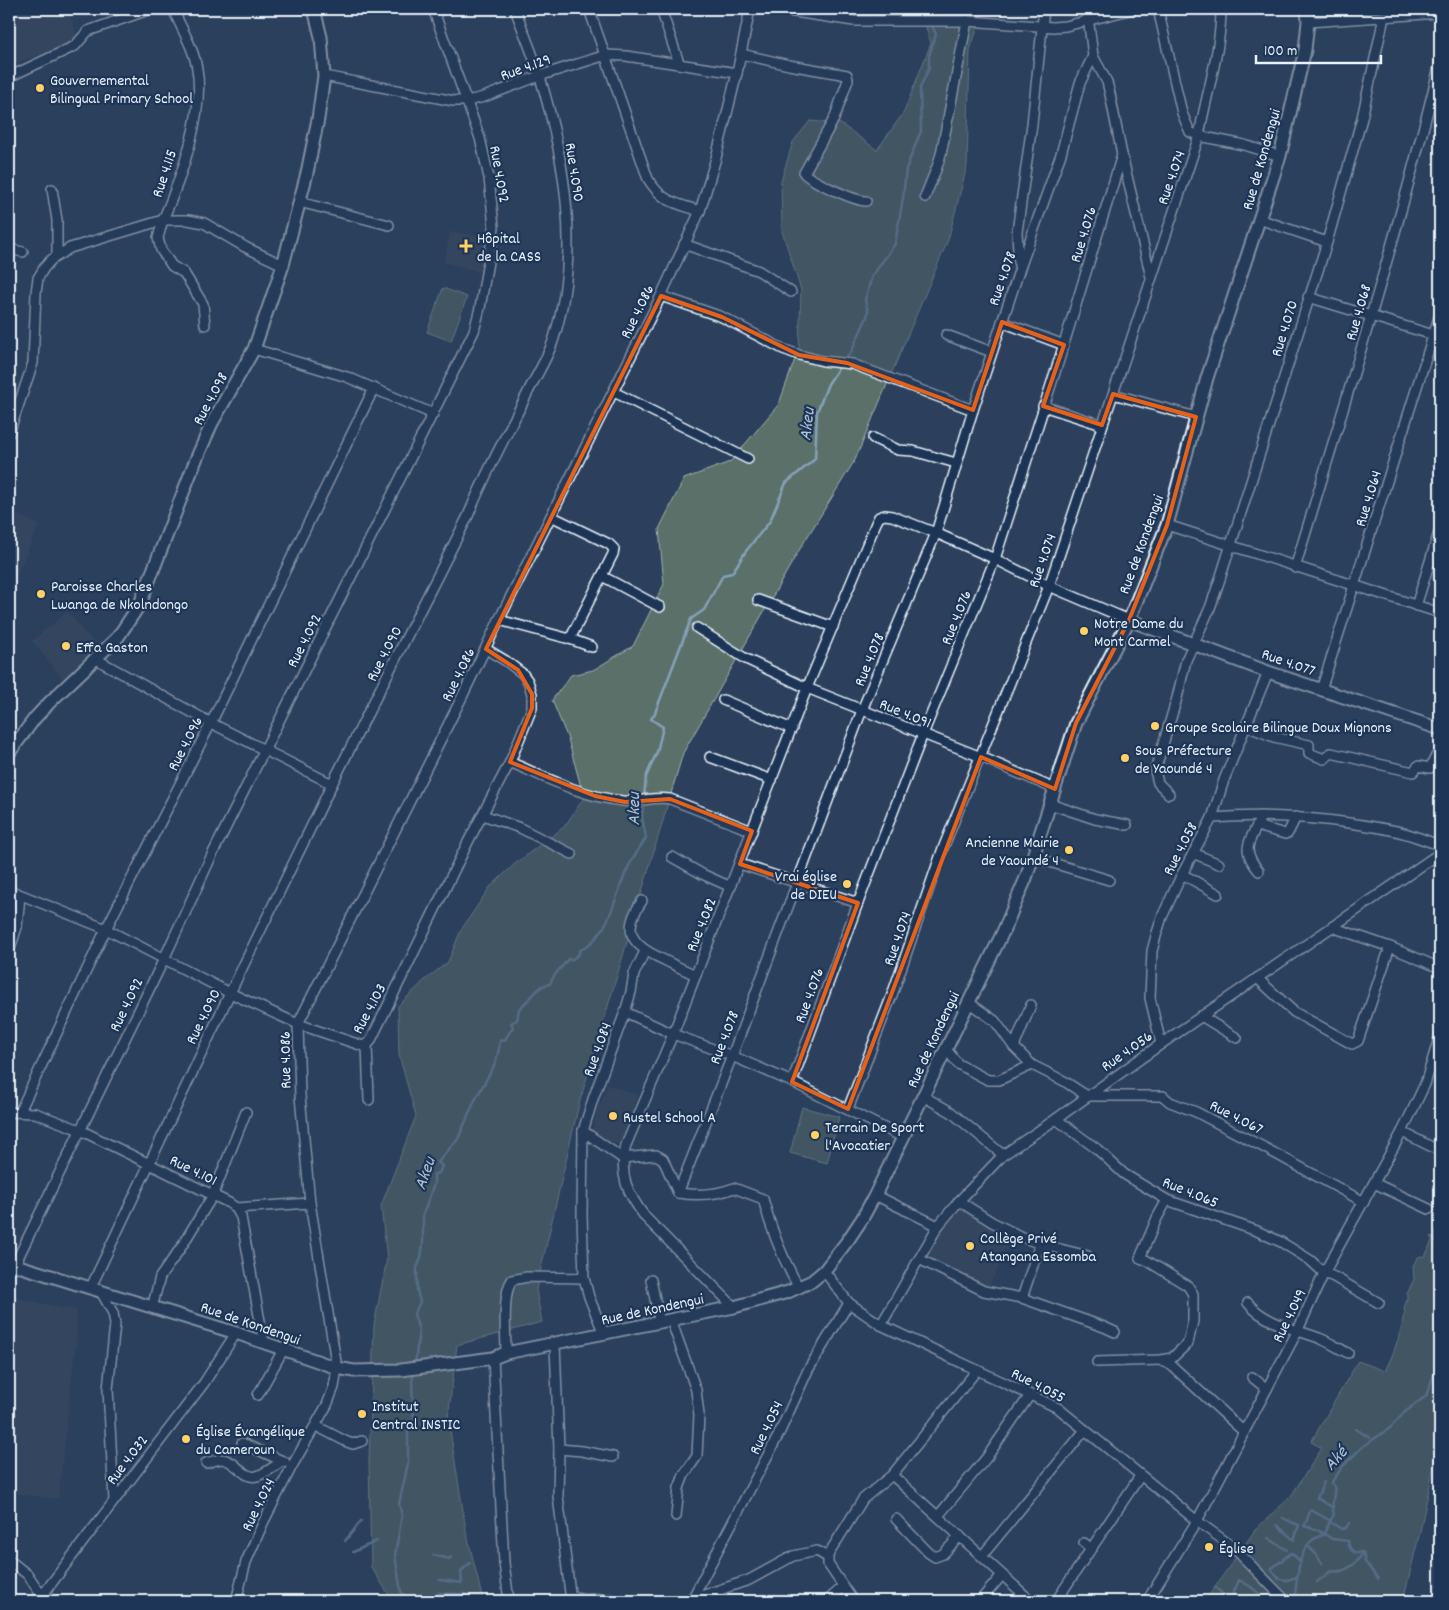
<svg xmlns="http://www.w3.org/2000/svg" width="1449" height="1610" viewBox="0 0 1449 1610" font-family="Dekko,sans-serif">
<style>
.built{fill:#3e4d64}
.green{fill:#5b6f6a;stroke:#a2b0b1}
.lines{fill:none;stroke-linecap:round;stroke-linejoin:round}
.stream{stroke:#86a2b8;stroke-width:2.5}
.minor-casing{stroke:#e8f1f8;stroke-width:12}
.major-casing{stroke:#e8f1f8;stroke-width:15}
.minor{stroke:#1d3557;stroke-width:9}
.major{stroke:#1d3557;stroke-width:11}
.marked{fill:none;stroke:#e86118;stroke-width:4;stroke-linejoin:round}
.poi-dot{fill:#ffd166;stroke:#1d3557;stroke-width:2}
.labels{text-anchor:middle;stroke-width:4.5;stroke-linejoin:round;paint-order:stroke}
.street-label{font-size:16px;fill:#e8f1f8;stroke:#1d3557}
.poi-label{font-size:16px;fill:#e8f1f8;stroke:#1d3557;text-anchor:start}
.water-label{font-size:18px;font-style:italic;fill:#afc3d3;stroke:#1d3557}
</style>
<rect width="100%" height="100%" fill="#2c405d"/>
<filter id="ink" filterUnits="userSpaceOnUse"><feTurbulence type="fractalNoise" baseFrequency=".02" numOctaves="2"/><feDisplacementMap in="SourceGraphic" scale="10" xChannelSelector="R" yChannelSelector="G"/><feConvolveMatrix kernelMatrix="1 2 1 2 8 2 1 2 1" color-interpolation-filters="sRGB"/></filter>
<g filter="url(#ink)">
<g class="built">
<path d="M9 9H68L79 42 9 65Z"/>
<path d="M450 232 485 237 480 272 444 262Z"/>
<path d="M9 511 39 525 9 594Z"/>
<path d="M67 612 99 648 63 679 32 641Z"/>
<path d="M608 1085 638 1095 621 1145 594 1135 592 1131 599 1104H601Z"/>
<path d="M962 1205 1002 1234 1003 1231 1014 1237 988 1288 924 1254Z"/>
<path d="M9 1296 77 1311 76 1344 58 1499 9 1493Z"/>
</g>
<g class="green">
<path d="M920 9H984L970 50 967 166 948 240 855 460 798 552 683 753 579 1104 536 1290 542 1322 457 1345 448 1418 466 1530 483 1601H393L371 1567 369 1460 374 1325 387 1259 381 1206 416 1116 399 1055 398 1006 425 980 448 962 461 930 490 887 516 863 564 827 584 798 568 739 552 700 571 675 593 670 633 646 664 584 659 529 684 479 730 462 779 404 799 348 801 290 782 231 781 181 793 142 810 121 841 124 877 150 904 112 931 43Z"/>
<path d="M443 288 467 297 451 341 427 332Z"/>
<path d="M802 1107 839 1117 827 1163 790 1153Z"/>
<path d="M1438 1226 1440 1228V1437L1419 1536 1403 1601H1205L1255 1530 1291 1496 1322 1448 1311 1442 1358 1361 1385 1371C1392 1357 1397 1344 1401 1329 1403 1323 1402 1318 1405 1313L1404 1308 1407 1300V1294L1414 1279 1413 1266 1417 1258 1420 1256 1425 1257Z"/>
</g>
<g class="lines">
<g class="stream">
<path d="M939 9 940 17"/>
<path d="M843 361 851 352 867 317 868 312 865 300 872 276 895 244 903 198 906 169 921 131 920 88 929 68V56L936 34 931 24V9"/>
<path d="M1431 1237 1440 1244"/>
<path d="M1433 1261 1440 1263"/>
<path d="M415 1365 419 1330 414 1314 420 1302 417 1290V1268L421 1258 423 1243V1215L434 1184V1174L439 1173 442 1166 438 1162 458 1139 475 1100 495 1064 499 1049 500 1040 504 1041 513 1027 511 1023 517 1020 519 1009 542 986 550 984C553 974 562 968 568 959L571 960 579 954V951C610 935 613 901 626 872 631 860 639 849 646 838L642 817 646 777 657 752 663 727 651 719 655 713 691 619 704 610 723 575 732 573 746 551 770 521 786 483 815 459 817 412 828 384 840 366"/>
<path d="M1356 1429 1370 1438"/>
<path d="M1324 1482 1317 1498 1332 1507"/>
<path d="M1330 1522 1341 1529 1346 1528 1349 1523"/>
<path d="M1277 1525 1294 1540 1299 1525 1291 1522 1283 1518"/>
<path d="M1322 1533 1318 1530 1304 1526C1309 1519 1307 1515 1311 1510L1329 1520"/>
<path d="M1323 1533 1332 1539 1348 1541C1349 1547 1350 1551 1357 1553L1361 1552"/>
<path d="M1268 1538 1287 1550"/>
<path d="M345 1541 361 1521"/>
<path d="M1308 1546 1315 1553 1322 1563"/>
<path d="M353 1552 377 1541"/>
<path d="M1363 1552 1365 1562 1378 1579"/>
<path d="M433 1555 450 1559 451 1557"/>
<path d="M1297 1577 1287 1580 1279 1579 1271 1569 1291 1553 1301 1562"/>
<path d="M440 1580 462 1583 461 1571 470 1563"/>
<path d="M1317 1582 1331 1571C1342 1574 1359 1564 1362 1552"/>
<path d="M1216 1588 1230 1601 1239 1580 1251 1587 1262 1596"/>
<path d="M439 1593 467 1594"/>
<path d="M1295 1595C1298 1574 1298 1541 1323 1535L1334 1514C1330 1501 1336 1497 1334 1485L1331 1483 1343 1466 1362 1447 1390 1428 1405 1412 1426 1396 1440 1358"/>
<path d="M413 1601 401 1592 395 1555 402 1515 399 1504 408 1463V1430L414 1426 412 1381 414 1373"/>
<path d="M1256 1601 1262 1597 1263 1601"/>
</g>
<g class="minor-casing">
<g id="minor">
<path d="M173 9C181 28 194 48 197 69 205 113 180 180 163 220H188L204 223 245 247 283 265"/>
<path d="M589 9 648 179C662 202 675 203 700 211"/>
<path d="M661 9 679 63"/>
<path d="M774 9 854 21H967L1053 27 1066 26 1133 9"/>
<path d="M1087 9 1093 56 1107 82 1110 94 1122 155 1151 277"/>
<path d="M1158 9 1182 113 1190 132 1199 136 1244 145 1280 156"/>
<path d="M1308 22 1440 13"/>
<path d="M741 54 789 65 847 75 848 80 834 119 804 173C811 181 855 201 866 201"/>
<path d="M324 76 454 101H467L484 97 539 76 606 55 626 56 737 73"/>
<path d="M9 77 75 46 88 31 151 9"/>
<path d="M52 189 57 220V256"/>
<path d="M925 197 937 167 941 154 967 21"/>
<path d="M299 202 389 225"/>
<path d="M1259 219 1327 242"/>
<path d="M163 220 158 238 161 250 172 266 184 273 203 304 205 325"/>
<path d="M684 244 759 271 791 292"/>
<path d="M9 249 23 252"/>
<path d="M1019 266 1017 232 1032 124 1044 9"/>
<path d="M661 296 722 317 783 349 799 355 823 361 852 364 973 410"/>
<path d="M1308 297 1440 337"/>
<path d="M1002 322 1064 345"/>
<path d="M946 335 992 352"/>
<path d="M254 349 347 377 433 414"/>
<path d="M614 392 748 459"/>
<path d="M1113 394 1196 417"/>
<path d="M1043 406 1102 425"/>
<path d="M9 433 33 363 36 293 38 278 44 268 51 260 70 248 163 220"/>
<path d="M873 438 898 450 913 451 956 463"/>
<path d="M1167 525 1440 613"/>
<path d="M1295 568C1346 400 1398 233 1440 63"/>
<path d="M602 576 660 607"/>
<path d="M758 600 833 627"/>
<path d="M1416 606 1440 529"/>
<path d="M499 620 570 639 613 554 614 549 609 544 551 516"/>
<path d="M697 628 746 659 807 688 981 757 1055 789"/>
<path d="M570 639 592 647"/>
<path d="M96 659 211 723 332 784"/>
<path d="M1321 690 1440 314"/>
<path d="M723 700 792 729"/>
<path d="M1246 726 1274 737 1309 745V753L1324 759 1331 753 1413 772 1418 766 1430 768 1436 756 1440 752"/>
<path d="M710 757 772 780"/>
<path d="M510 762C546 778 584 797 623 801 639 803 654 796 670 799L752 831"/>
<path d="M1169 794 1158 783 1155 771 1177 698 1186 660 1210 608 1220 579 1327 242 1362 118 1384 17"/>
<path d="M1050 804 1095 819 1127 825"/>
<path d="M483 815 520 828 572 854"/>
<path d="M1212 818C1273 813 1336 819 1396 831 1411 834 1426 841 1440 845"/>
<path d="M1257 826 1285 834 1288 833 1296 817"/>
<path d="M1193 853 1219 864"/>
<path d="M672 857 702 874 731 887"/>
<path d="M1033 857 1109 880"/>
<path d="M740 864 858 903"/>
<path d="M1259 871C1238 846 1252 841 1261 816"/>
<path d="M1182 874 1218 894"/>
<path d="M9 890 106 929 230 993 298 1024 363 1046 370 1042 468 842 510 762 532 708V694L528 681 523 674 506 661 486 649"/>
<path d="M642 901C622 930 630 944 660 958 672 964 684 970 696 975"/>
<path d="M1332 927 1390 947 1440 968"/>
<path d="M9 952 17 927 20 896"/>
<path d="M1257 978 1294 1012 1352 1044 1358 1041 1390 947"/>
<path d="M968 1002 995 1021 1014 1047"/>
<path d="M1031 1005 1014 1047 1032 1065"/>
<path d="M625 1012 631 992 634 974 645 951"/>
<path d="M1201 1016 1237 1038"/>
<path d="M1161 1044 1150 998 1152 951 1156 936 1162 917 1182 874 1212 818 1224 780 1268 672"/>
<path d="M367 1045 369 1100"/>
<path d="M946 1049 958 1064 988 1080H999L1032 1065 1064 1081 1087 1096H1163L1170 1102 1196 1112 1265 1148 1364 1202"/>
<path d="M792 1082 858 903 923 734 995 559 1060 357 1122 155"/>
<path d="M923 1096 951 1112 1003 1155"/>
<path d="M848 1109 892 995 942 851 1049 586 1199 136C1206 94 1221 52 1221 9"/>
<path d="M20 1111 106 929 211 723 374 388"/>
<path d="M9 1112 35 1113 80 1130 229 1203 236 1208 241 1217 264 1343"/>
<path d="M1056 1119 1097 1149 1124 1174 1167 1200 1257 1231 1281 1242 1310 1260 1324 1273 1334 1277 1379 1303"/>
<path d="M583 1131 622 1158 656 1155 663 1159 678 1193 732 1056 862 710 936 533 973 410 1020 268 1061 154 1080 83 1093 56"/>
<path d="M1402 1132 1440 1151"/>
<path d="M1374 1183 1429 1209"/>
<path d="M678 1193C698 1196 716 1195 734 1188L763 1199C772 1233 782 1258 799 1288"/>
<path d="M875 1195 938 1226"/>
<path d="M959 1201 992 1222 1020 1236 1040 1244 1088 1256"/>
<path d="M236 1208 310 1203"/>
<path d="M919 1259 984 1291 1022 1298 1104 1327 1115 1332"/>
<path d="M15 1264 164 959 211 857 474 331 480 308 494 227 489 178 480 138 433 9"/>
<path d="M651 1280 660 1323"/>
<path d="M91 1287 230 993 332 784 468 516C486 471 510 429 531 386 539 371 549 355 554 338 581 253 565 160 540 77 533 54 523 31 515 9"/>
<path d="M100 1290 113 1313 115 1324 108 1389 114 1500"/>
<path d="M1022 1298 1040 1244"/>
<path d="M849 1303 881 1325 1058 1408 1197 1521 1233 1547 1286 1601"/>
<path d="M1248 1303C1264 1323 1297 1330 1319 1338 1329 1342 1338 1348 1348 1353"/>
<path d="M734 1307 646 1218C628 1195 618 1175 626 1145L673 1034 807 688 876 523 879 517 885 515 892 516 936 533 995 559 1049 586 1129 620"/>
<path d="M152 1308 160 1277 180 1249 213 1195 246 1112"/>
<path d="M671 1320 696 1390 699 1415 697 1456 684 1475 679 1488 676 1516"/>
<path d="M881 1325 938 1226 959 1201 1003 1155 1056 1119 1161 1044 1440 853"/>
<path d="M604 1334 589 1297 584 1278 582 1216 583 1131 594 1096 625 1012 673 1034 732 1056 792 1082 902 1137"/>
<path d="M555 1344 559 1449 558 1496 571 1601"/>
<path d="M506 1353C506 1335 502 1293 512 1280L527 1277 584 1278"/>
<path d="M493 1358 504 1563 509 1601"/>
<path d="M1162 1361 1170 1364 1244 1432"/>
<path d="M1097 1362 1161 1360 1172 1358 1188 1343 1193 1321V1294L1188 1286 1146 1260 1140 1258 1157 1218 1167 1200"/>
<path d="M1252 1377 1267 1389"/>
<path d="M258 1395 283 1350"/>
<path d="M316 1426 347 1442 353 1444 362 1441"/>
<path d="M242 1443 285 1462"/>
<path d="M559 1449 582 1451 613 1457"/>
<path d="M206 1463C211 1462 217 1459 222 1459 236 1460 244 1480 257 1476 266 1473 275 1466 282 1461"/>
<path d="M892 1475 1031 1601"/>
<path d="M938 1516 987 1457 1030 1395"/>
<path d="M896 1519 929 1553 935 1557 943 1554 960 1536"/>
<path d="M1084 1543 1092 1549"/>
<path d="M982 1556 1085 1430"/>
<path d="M9 1560 28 1575 44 1599"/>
<path d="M570 1597 634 1601"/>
<path d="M38 1601 204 1383 236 1333"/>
<path d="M236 1601 246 1562 263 1523 292 1466 327 1405 334 1387 337 1368 310 1203 300 1096 298 1024 462 697 499 620 661 296 700 211 716 158 737 73 750 9"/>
<path d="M691 1601 778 1436 808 1370 849 1303 824 1271"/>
<path d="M695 1601 701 1596 749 1580 793 1556 817 1551 827 1557"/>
<path d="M827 1601 843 1587"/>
<path d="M853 1601 828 1564V1555L863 1499 892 1475 977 1370"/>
<path d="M980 1601 1002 1575"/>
<path d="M1056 1601 1140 1476"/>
<path d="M1147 1601 1197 1521 1297 1332 1324 1273 1402 1132 1425 1084 1440 1035"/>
</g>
</g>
<g class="major-casing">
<g id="major">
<path d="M1129 620 1268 672 1440 729"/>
<path d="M9 753 35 718 50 702 118 637 140 604 195 462 212 423 254 349 283 265 307 173 318 119 324 76 321 37 314 9"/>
<path d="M9 1263 236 1333 337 1368 354 1371 401 1370 493 1358 506 1353 734 1307 788 1292 812 1281 824 1271 848 1240 862 1219 875 1195 1003 932 1026 878 1076 723 1129 620 1167 525 1207 378 1280 156 1305 50 1308 22 1307 9"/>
</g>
</g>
<use href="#minor" class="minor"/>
<use href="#major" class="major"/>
</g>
</g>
<path d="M0 0H1449V1610H0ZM661 296 722 317 799 355 847 363 973 410 1002 322 1064 345 1043 406 1102 425 1113 394 1196 417 1167 525 1129 620 1076 723 1055 789 981 757 848 1109 792 1082 858 903 740 864 752 831 670 799 625 802 595 796 510 762 532 708V694L518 670 486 649Z" fill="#2c405d" fill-opacity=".55" fill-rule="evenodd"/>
<path class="marked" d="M661 296 722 317 799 355 847 363 973 410 1002 322 1064 345 1043 406 1102 425 1113 394 1196 417 1167 525 1129 620 1076 723 1055 789 981 757 848 1109 792 1082 858 903 740 864 752 831 670 799 625 802 595 796 510 762 532 708V694L518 670 486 649Z"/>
<g class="poi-dot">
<circle cx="40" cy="88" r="5"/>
<path d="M463.5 238.5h5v5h5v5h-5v5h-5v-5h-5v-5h5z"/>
<circle cx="41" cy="594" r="5"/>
<circle cx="1084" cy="631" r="5"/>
<circle cx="66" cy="646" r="5"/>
<circle cx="1155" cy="726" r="5"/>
<circle cx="1125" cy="758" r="5"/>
<circle cx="1069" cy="850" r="5"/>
<circle cx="847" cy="884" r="5"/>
<circle cx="613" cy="1116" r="5"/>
<circle cx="815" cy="1135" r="5"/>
<circle cx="970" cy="1246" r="5"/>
<circle cx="362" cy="1414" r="5"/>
<circle cx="186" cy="1439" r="5"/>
<circle cx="1209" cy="1547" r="5"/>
</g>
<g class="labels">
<g class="street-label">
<text transform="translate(525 66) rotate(-20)" y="6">Rue 4.129</text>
<text transform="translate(1260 159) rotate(-74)" y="6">Rue de Kondengui</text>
<text transform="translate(576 172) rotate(81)" y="6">Rue 4.090</text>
<text transform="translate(163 173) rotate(-72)" y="6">Rue 4.115</text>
<text transform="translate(501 174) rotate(80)" y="6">Rue 4.092</text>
<text transform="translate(1170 177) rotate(-71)" y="6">Rue 4.074</text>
<text transform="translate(1082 234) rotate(-73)" y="6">Rue 4.076</text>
<text transform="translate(1001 278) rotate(-71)" y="6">Rue 4.078</text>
<text transform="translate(636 311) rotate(-64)" y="6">Rue 4.086</text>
<text transform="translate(1357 312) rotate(-74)" y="6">Rue 4.068</text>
<text transform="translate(1283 328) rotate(-73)" y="6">Rue 4.070</text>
<text transform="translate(209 398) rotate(-62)" y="6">Rue 4.098</text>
<text transform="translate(1367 498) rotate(-73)" y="6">Rue 4.064</text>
<text transform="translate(1140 544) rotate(-70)" y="6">Rue de Kondengui</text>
<text transform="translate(1041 560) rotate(-71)" y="6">Rue 4.074</text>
<text transform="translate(955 617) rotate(-68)" y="6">Rue 4.076</text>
<text transform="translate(303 640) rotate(-63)" y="6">Rue 4.092</text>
<text transform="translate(383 653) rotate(-63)" y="6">Rue 4.090</text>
<text transform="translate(868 659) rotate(-68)" y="6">Rue 4.078</text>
<text transform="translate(1289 661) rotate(19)" y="6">Rue 4.077</text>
<text transform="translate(457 674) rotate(-64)" y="6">Rue 4.086</text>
<text transform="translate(906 712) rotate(22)" y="6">Rue 4.091</text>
<text transform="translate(184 743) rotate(-63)" y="6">Rue 4.096</text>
<text transform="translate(1179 848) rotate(-63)" y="6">Rue 4.058</text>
<text transform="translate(700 924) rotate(-68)" y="6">Rue 4.082</text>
<text transform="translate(896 938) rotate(-71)" y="6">Rue 4.074</text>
<text transform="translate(808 995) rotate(-70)" y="6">Rue 4.076</text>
<text transform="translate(125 1004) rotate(-64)" y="6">Rue 4.092</text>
<text transform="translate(368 1008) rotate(-62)" y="6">Rue 4.103</text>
<text transform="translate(202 1016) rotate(-64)" y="6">Rue 4.090</text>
<text transform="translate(723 1037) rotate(-69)" y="6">Rue 4.078</text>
<text transform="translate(932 1039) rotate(-65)" y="6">Rue de Kondengui</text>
<text transform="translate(596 1049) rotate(-70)" y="6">Rue 4.084</text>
<text transform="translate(1126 1050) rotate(-35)" y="6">Rue 4.056</text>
<text transform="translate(284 1060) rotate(-91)" y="6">Rue 4.086</text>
<text transform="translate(1237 1116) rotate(27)" y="6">Rue 4.067</text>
<text transform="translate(194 1169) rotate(26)" y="6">Rue 4.101</text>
<text transform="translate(1191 1191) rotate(22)" y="6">Rue 4.065</text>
<text transform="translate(652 1308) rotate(-12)" y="6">Rue de Kondengui</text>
<text transform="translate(1288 1315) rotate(-64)" y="6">Rue 4.049</text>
<text transform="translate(251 1322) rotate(19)" y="6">Rue de Kondengui</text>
<text transform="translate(1039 1384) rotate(27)" y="6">Rue 4.055</text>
<text transform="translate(765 1427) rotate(-64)" y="6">Rue 4.054</text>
<text transform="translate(126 1459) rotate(-53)" y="6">Rue 4.032</text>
<text transform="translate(257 1504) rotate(-64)" y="6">Rue 4.024</text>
</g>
<g class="poi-label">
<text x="50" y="85">Gouvernemental<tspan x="50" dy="18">Bilingual Primary School</tspan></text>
<text x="477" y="243">Hôpital<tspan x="477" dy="18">de la CASS</tspan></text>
<text x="51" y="591">Paroisse Charles<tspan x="51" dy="18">Lwanga de Nkolndongo</tspan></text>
<text x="1094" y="628">Notre Dame du<tspan x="1094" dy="18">Mont Carmel</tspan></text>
<text x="76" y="652">Effa Gaston</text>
<text x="1165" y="732">Groupe Scolaire Bilingue Doux Mignons</text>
<text x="1135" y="755">Sous Préfecture<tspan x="1135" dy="18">de Yaoundé 4</tspan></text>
<text x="1059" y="847" text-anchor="end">Ancienne Mairie<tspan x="1059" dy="18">de Yaoundé 4</tspan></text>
<text x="837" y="881" text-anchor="end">Vrai église<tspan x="837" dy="18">de DIEU</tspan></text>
<text x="623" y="1122">Rustel School A</text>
<text x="825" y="1132">Terrain De Sport<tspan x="825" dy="18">l'Avocatier</tspan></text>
<text x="980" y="1243">Collège Privé<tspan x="980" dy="18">Atangana Essomba</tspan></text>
<text x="372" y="1411">Institut<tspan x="372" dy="18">Central INSTIC</tspan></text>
<text x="196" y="1436">Église Évangélique<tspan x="196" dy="18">du Cameroun</tspan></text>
<text x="1219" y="1553">Église</text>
</g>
<g class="water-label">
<text transform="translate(806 424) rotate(-83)" y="6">Akeu</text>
<text transform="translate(633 809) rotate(-90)" y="6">Akeu</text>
<text transform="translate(424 1173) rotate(-71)" y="6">Akeu</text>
<text transform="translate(1335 1458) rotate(-49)" y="6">Aké</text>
</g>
</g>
<rect width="1449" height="1610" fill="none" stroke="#1d3557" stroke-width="30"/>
<rect x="15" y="15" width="1419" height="1580" fill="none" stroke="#e8f1f8" stroke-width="2" filter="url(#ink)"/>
<path d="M1256 55v8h125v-8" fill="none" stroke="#e8f1f8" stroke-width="2.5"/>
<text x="1264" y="55" font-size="15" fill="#e8f1f8" stroke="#1d3557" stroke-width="4" paint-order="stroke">100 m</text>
</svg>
